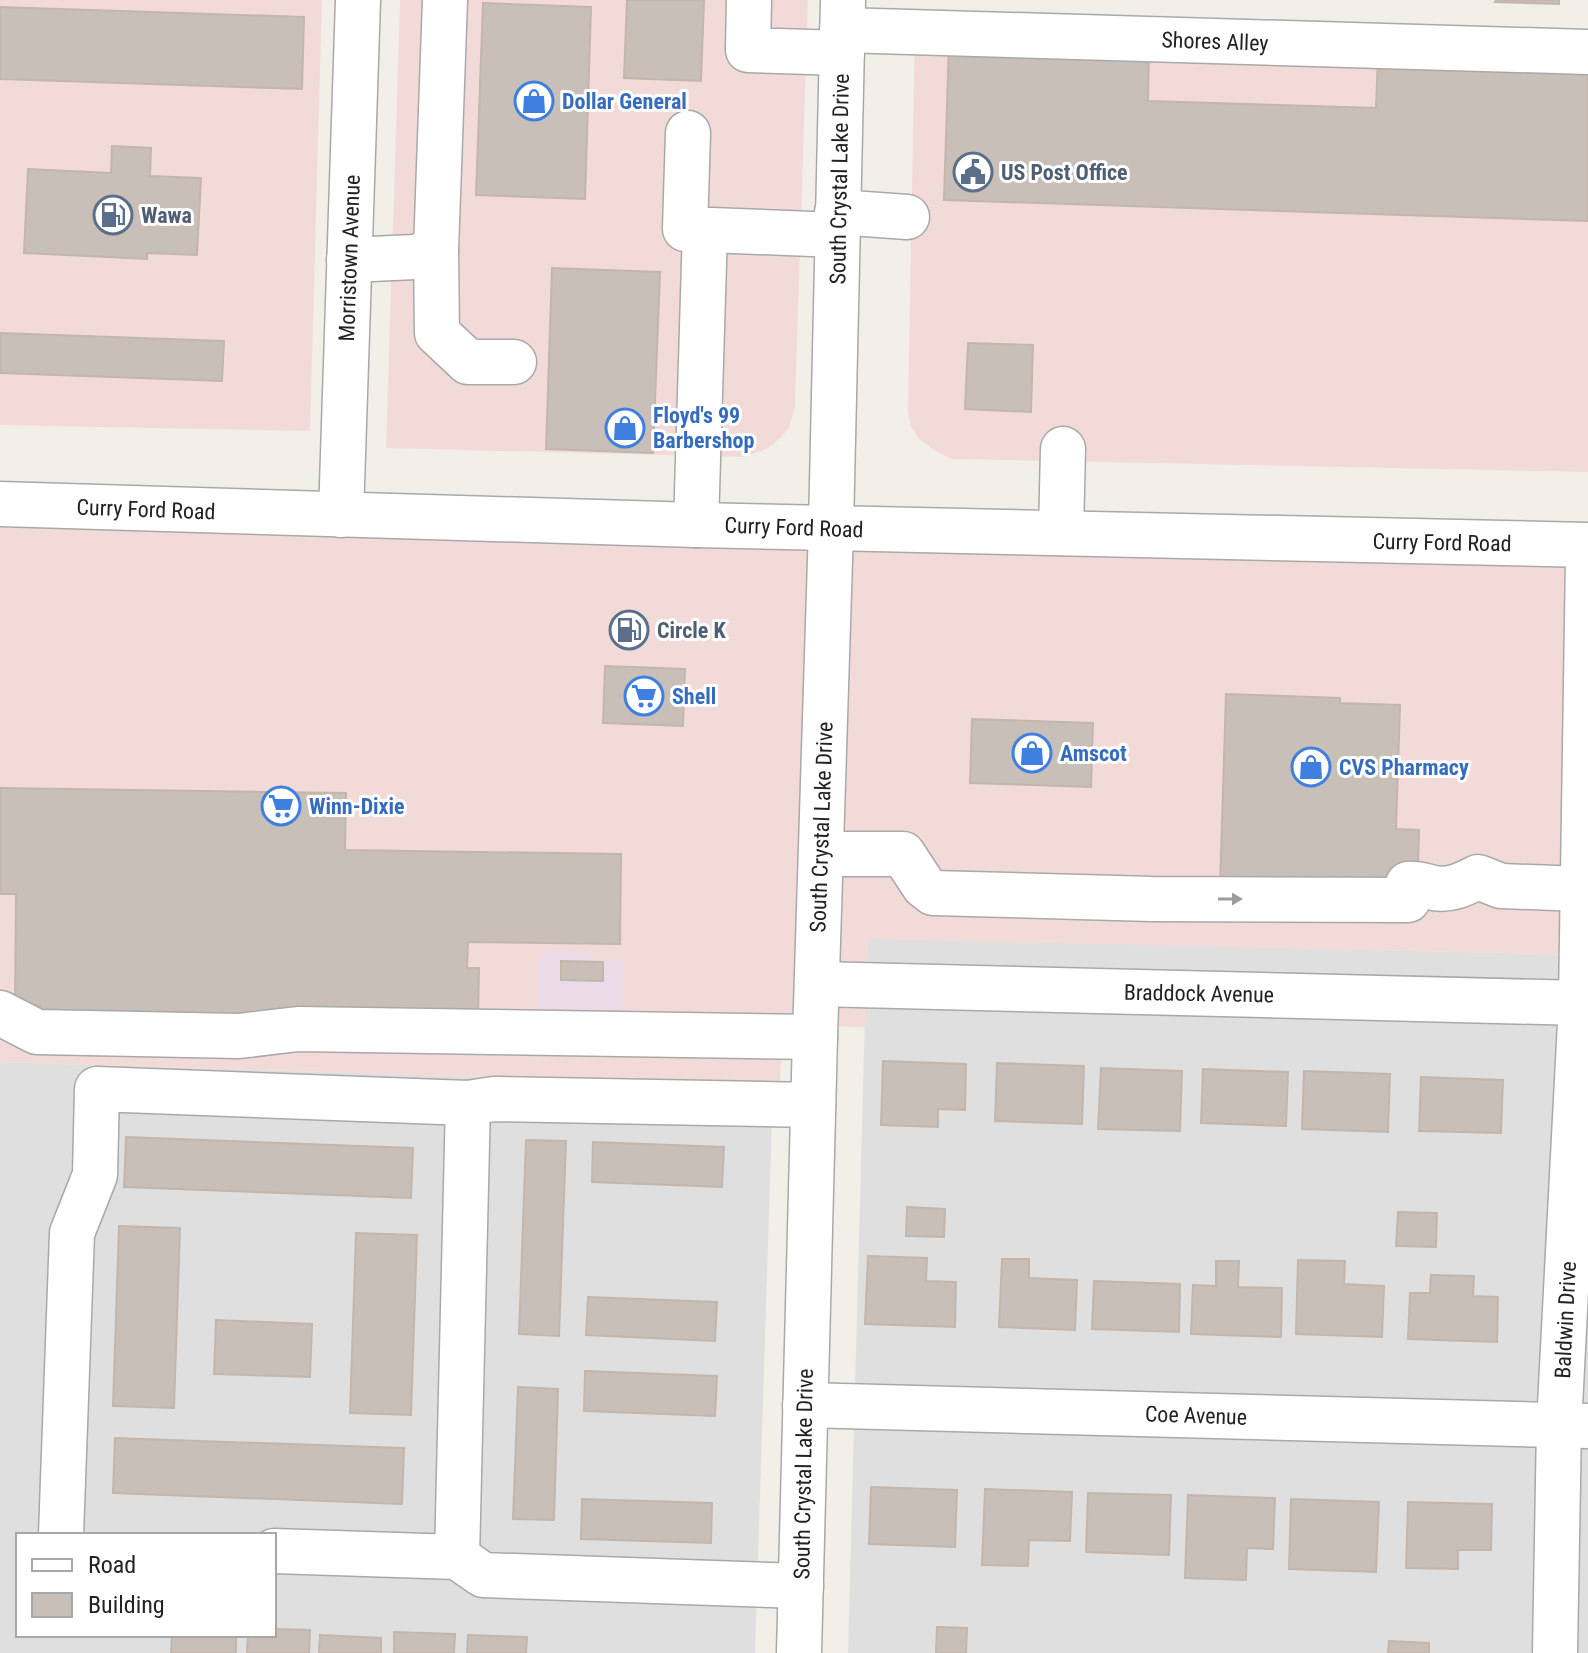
<svg xmlns="http://www.w3.org/2000/svg" width="1588" height="1653" viewBox="0 0 1588 1653" font-family="'Roboto Condensed',sans-serif">
<style>
.residential{fill:#e0dfdf;fill-rule:evenodd}
.commercial{fill:#f2dad9}
.industrial{fill:#ebdbe8}
.building{fill:#c7bfb8;stroke:#c4b6ab;stroke-width:2}
.lines{fill:none;stroke-linecap:round;stroke-linejoin:round}
.minor-casing{stroke:#a9a9a9;stroke-width:47}
.minor{stroke:#fff;stroke-width:44}
.oneway{fill:#9c9c9c}
.labels{text-anchor:middle;stroke-width:6;stroke-linejoin:round;paint-order:stroke}
.street-label{font-size:22px;fill:#222;stroke:#fff}
.shop-label{font-size:22px;font-weight:bold;fill:#366cbe;stroke:#fff;text-anchor:start}
.service-label{font-size:22px;font-weight:bold;fill:#4e5e75;stroke:#fff;text-anchor:start}
</style>
<rect width="100%" height="100%" fill="#f2efe9"/>
<g class="residential">
<path d="M867 938 1588 955V1653H848Z"/>
<path d="M0 1062 773 1086 755 1653H0ZM18 1535H274V1635H18Z"/>
</g>
<g class="commercial">
<path d="M0 0H322L310 431 0 425Z"/>
<path d="M400 0H808L795 406 789 428 780 438 767 449 743 457 386 448Z"/>
<path d="M915 19 1588 35V472L951 459 934 450 919 439 911 427 908 412Z"/>
<path d="M0 504 1588 549V955L868 939 865 1027 782 1025 780 1086 0 1062Z"/>
</g>
<path class="industrial" d="M542 952 590 953V961H623L622 1014 538 1013V961Z"/>
<g class="building">
<path d="M627 0H704L701 81 624 78Z"/>
<path d="M1496 0H1559V4L1495 2Z"/>
<path d="M483 3 591 7 585 199 476 195Z"/>
<path d="M0 7 304 17 302 89 0 79Z"/>
<path d="M949 43 1149 50 1148 101 1376 108 1378 55 1588 62V221L944 200Z"/>
<path d="M112 146 151 148 150 176 201 178 197 255 147 253V259L24 253 28 169 111 173Z"/>
<path d="M552 268 660 272 653 453 546 449Z"/>
<path d="M0 333 224 341 222 381 0 373Z"/>
<path d="M968 343 1033 345 1031 412 965 409Z"/>
<path d="M605 666 685 669 683 726 603 723Z"/>
<path d="M1226 694 1340 698V703L1400 705 1396 829 1419 830 1418 869 1393 868 1392 892 1220 886Z"/>
<path d="M972 719 1093 723 1091 787 970 783Z"/>
<path d="M0 788 346 793 345 850 621 854 620 944 468 942 467 968H479L478 1018H40V1005L15 1004 16 894H0Z"/>
<path d="M561 961 603 962V981L561 980Z"/>
<path d="M883 1061 966 1064 965 1110 938 1109V1127L881 1125Z"/>
<path d="M997 1063 1084 1066 1082 1124 995 1121Z"/>
<path d="M1101 1068 1182 1071 1180 1131 1098 1129Z"/>
<path d="M1203 1069 1288 1072 1286 1126 1201 1123Z"/>
<path d="M1304 1071 1390 1074 1388 1132 1302 1129Z"/>
<path d="M1421 1077 1503 1080 1501 1133 1419 1131Z"/>
<path d="M126 1137 413 1148 411 1198 124 1187Z"/>
<path d="M526 1140 566 1141 559 1336 519 1334Z"/>
<path d="M593 1142 724 1147 722 1187 592 1182Z"/>
<path d="M907 1207 945 1209 944 1237 906 1236Z"/>
<path d="M1398 1212 1437 1213 1436 1247 1396 1246Z"/>
<path d="M119 1226 180 1228 174 1408 113 1406Z"/>
<path d="M356 1233 417 1235 411 1415 350 1413Z"/>
<path d="M868 1256 927 1258 926 1281 956 1282 955 1327 865 1324Z"/>
<path d="M1002 1259H1029V1278L1077 1280 1075 1330 999 1327Z"/>
<path d="M1298 1260 1345 1261 1344 1284 1384 1286 1382 1337 1296 1334Z"/>
<path d="M1216 1261H1239L1238 1287 1282 1288 1281 1337 1191 1334 1193 1285 1216 1286Z"/>
<path d="M1431 1275 1474 1276 1473 1296 1498 1297 1497 1342 1408 1339 1410 1293H1430Z"/>
<path d="M1094 1281 1180 1284 1179 1332 1092 1329Z"/>
<path d="M588 1297 717 1302 715 1341 586 1335Z"/>
<path d="M216 1320 312 1324 310 1377 214 1374Z"/>
<path d="M585 1371 717 1376 715 1416 584 1411Z"/>
<path d="M518 1387 558 1389 554 1520 513 1519Z"/>
<path d="M115 1438 404 1448 402 1504 113 1493Z"/>
<path d="M871 1487 957 1490 955 1547 869 1544Z"/>
<path d="M985 1489 1072 1492 1070 1541 1029 1540 1028 1566 982 1565Z"/>
<path d="M1088 1493 1171 1495 1169 1555 1086 1552Z"/>
<path d="M1188 1495 1275 1498 1273 1549 1247 1548 1246 1580 1185 1578Z"/>
<path d="M582 1499 712 1503 711 1543 581 1539Z"/>
<path d="M1291 1499 1379 1502 1376 1572 1289 1569Z"/>
<path d="M1408 1502 1492 1504 1491 1550H1458V1569L1406 1568Z"/>
<path d="M937 1627 967 1628 966 1653H936Z"/>
<path d="M274 1629 310 1630 309 1653H247L248 1635H274Z"/>
<path d="M394 1632 455 1634 454 1653H394Z"/>
<path d="M172 1635H236V1653H171Z"/>
<path d="M320 1635 381 1638V1653H319Z"/>
<path d="M468 1635 527 1637 526 1653H467Z"/>
<path d="M1389 1641 1429 1643V1653H1388Z"/>
</g>
<g class="lines">
<g class="minor-casing">
<g id="minor">
<path d="M749 0 748 50 842 53"/>
<path d="M842 30 1588 52"/>
<path d="M688 133 685 229 837 235"/>
<path d="M837 212 907 217"/>
<path d="M436 250 437 333 468 362H514"/>
<path d="M349 260 415 257 436 250 445 0"/>
<path d="M0 504 696 525 1588 545"/>
<path d="M341 515 358 0"/>
<path d="M696 525 705 230"/>
<path d="M1061 533 1063 449"/>
<path d="M821 854H903L924 886 933 893 1152 899 1408 900V884C1419 883 1424 886 1434 888 1451 891 1464 884 1478 877L1501 886 1582 889"/>
<path d="M817 984 1581 1003"/>
<path d="M0 1013 37 1032 239 1036 298 1029 815 1037"/>
<path d="M468 1103 494 1099 813 1105"/>
<path d="M805 1405 1588 1426"/>
<path d="M61 1535 72 1233 95 1175 97 1089 468 1103 457 1557"/>
<path d="M274 1551 457 1557 483 1575 801 1586"/>
<path d="M799 1653 815 1037 831 528 843 0"/>
<path d="M1555 1653 1559 1425 1581 1003 1588 556"/>
</g>
</g>
<use href="#minor" class="minor"/>
</g>
<defs><path id="oneway-solid" d="M-6-.8H1V-3.2L6.5 0L1 3.2V.8H-6Z" transform="scale(2)"/></defs>
<use class="oneway" href="#oneway-solid" transform="translate(1230 899)"/>
<defs>
<g id="shop-ring" transform="scale(2)"><circle r="9.5" fill="#fff" stroke="#3f7fe0" stroke-width="1.5"/><path d="M-5-2.5h2.3a2.7 3.5 0 0 1 5.4 0H5L5.5 6h-11ZM-1.5-2.5h3a1.5 2.3 0 0 0-3 0Z" fill="#3f7fe0"/></g>
<g id="civic-ring" transform="scale(2)"><circle r="9.5" fill="#fff" stroke="#5c6f8a" stroke-width="1.5"/><path d="M-.6-6.5H3V-4.5H.6V-3L4-1V1h2V6H-6V1h2V-1L-.6-3ZM-1.2 2.5V6h2.4V2.5Z" fill="#5c6f8a"/></g>
<g id="fuel-ring" transform="scale(2)"><circle r="9.5" fill="#fff" stroke="#5c6f8a" stroke-width="1.5"/><path d="M-5.5-6h7V0h2V4h1.3V-2.5L3-4.5l.8-.8L6-3V5H2.5V1h-1V6h-7ZM-4.2-4.7v3.2H.2V-4.7Z" fill="#5c6f8a"/></g>
<g id="supermarket-ring" transform="scale(2)"><circle r="9.5" fill="#fff" stroke="#3f7fe0" stroke-width="1.5"/><path d="M-6-5.5h2.5l.6 2H6L4.5 2H-2.5L-4.4-4H-6ZM-1.5 3.2a1.3 1.3 0 1 0 .1 0ZM3 3.2a1.3 1.3 0 1 0 .1 0Z" fill="#3f7fe0"/></g>
</defs>
<g fill-rule="evenodd">
<use href="#shop-ring" x="534" y="101"/>
<use href="#civic-ring" x="973" y="172"/>
<use href="#fuel-ring" x="113" y="215"/>
<use href="#shop-ring" x="625" y="428"/>
<use href="#fuel-ring" x="629" y="630"/>
<use href="#supermarket-ring" x="644" y="696"/>
<use href="#shop-ring" x="1032" y="753"/>
<use href="#shop-ring" x="1311" y="767"/>
<use href="#supermarket-ring" x="281" y="806"/>
</g>
<g class="labels">
<g class="street-label">
<text transform="translate(1215 41) rotate(2)" y="8">Shores Alley</text>
<text transform="translate(839 179) rotate(-89)" y="8">South Crystal Lake Drive</text>
<text transform="translate(349 258) rotate(-88)" y="8">Morristown Avenue</text>
<text transform="translate(146 509) rotate(2)" y="8">Curry Ford Road</text>
<text transform="translate(794 527) rotate(2)" y="8">Curry Ford Road</text>
<text transform="translate(1442 542) rotate(1)" y="8">Curry Ford Road</text>
<text transform="translate(821 827) rotate(-88)" y="8">South Crystal Lake Drive</text>
<text transform="translate(1199 993) rotate(1)" y="8">Braddock Avenue</text>
<text transform="translate(1565 1320) rotate(-87)" y="8">Baldwin Drive</text>
<text transform="translate(1196 1415) rotate(2)" y="8">Coe Avenue</text>
<text transform="translate(803 1474) rotate(-89)" y="8">South Crystal Lake Drive</text>
</g>
<g class="shop-label">
<text x="562" y="109">Dollar General</text>
<text x="653" y="423">Floyd's 99<tspan x="653" dy="25">Barbershop</tspan></text>
<text x="672" y="704">Shell</text>
<text x="1060" y="761">Amscot</text>
<text x="1339" y="775">CVS Pharmacy</text>
<text x="309" y="814">Winn-Dixie</text>
</g>
<g class="service-label">
<text x="1001" y="180">US Post Office</text>
<text x="141" y="223">Wawa</text>
<text x="657" y="638">Circle K</text>
</g>
</g>
<rect x="16" y="1533" width="260" height="104" fill="#ffffff" stroke="#a7a7a7" stroke-width="2"/>
<rect x="32" y="1559" width="40" height="12" fill="#ffffff" stroke="#a7a7a7" stroke-width="2"/>
<text x="88" y="1573" font-size="24" fill="#222222">Road</text>
<rect x="32" y="1593" width="40" height="24" fill="#c7bfb8" stroke="#a7a7a7" stroke-width="2"/>
<text x="88" y="1613" font-size="24" fill="#222222">Building</text>
</svg>
